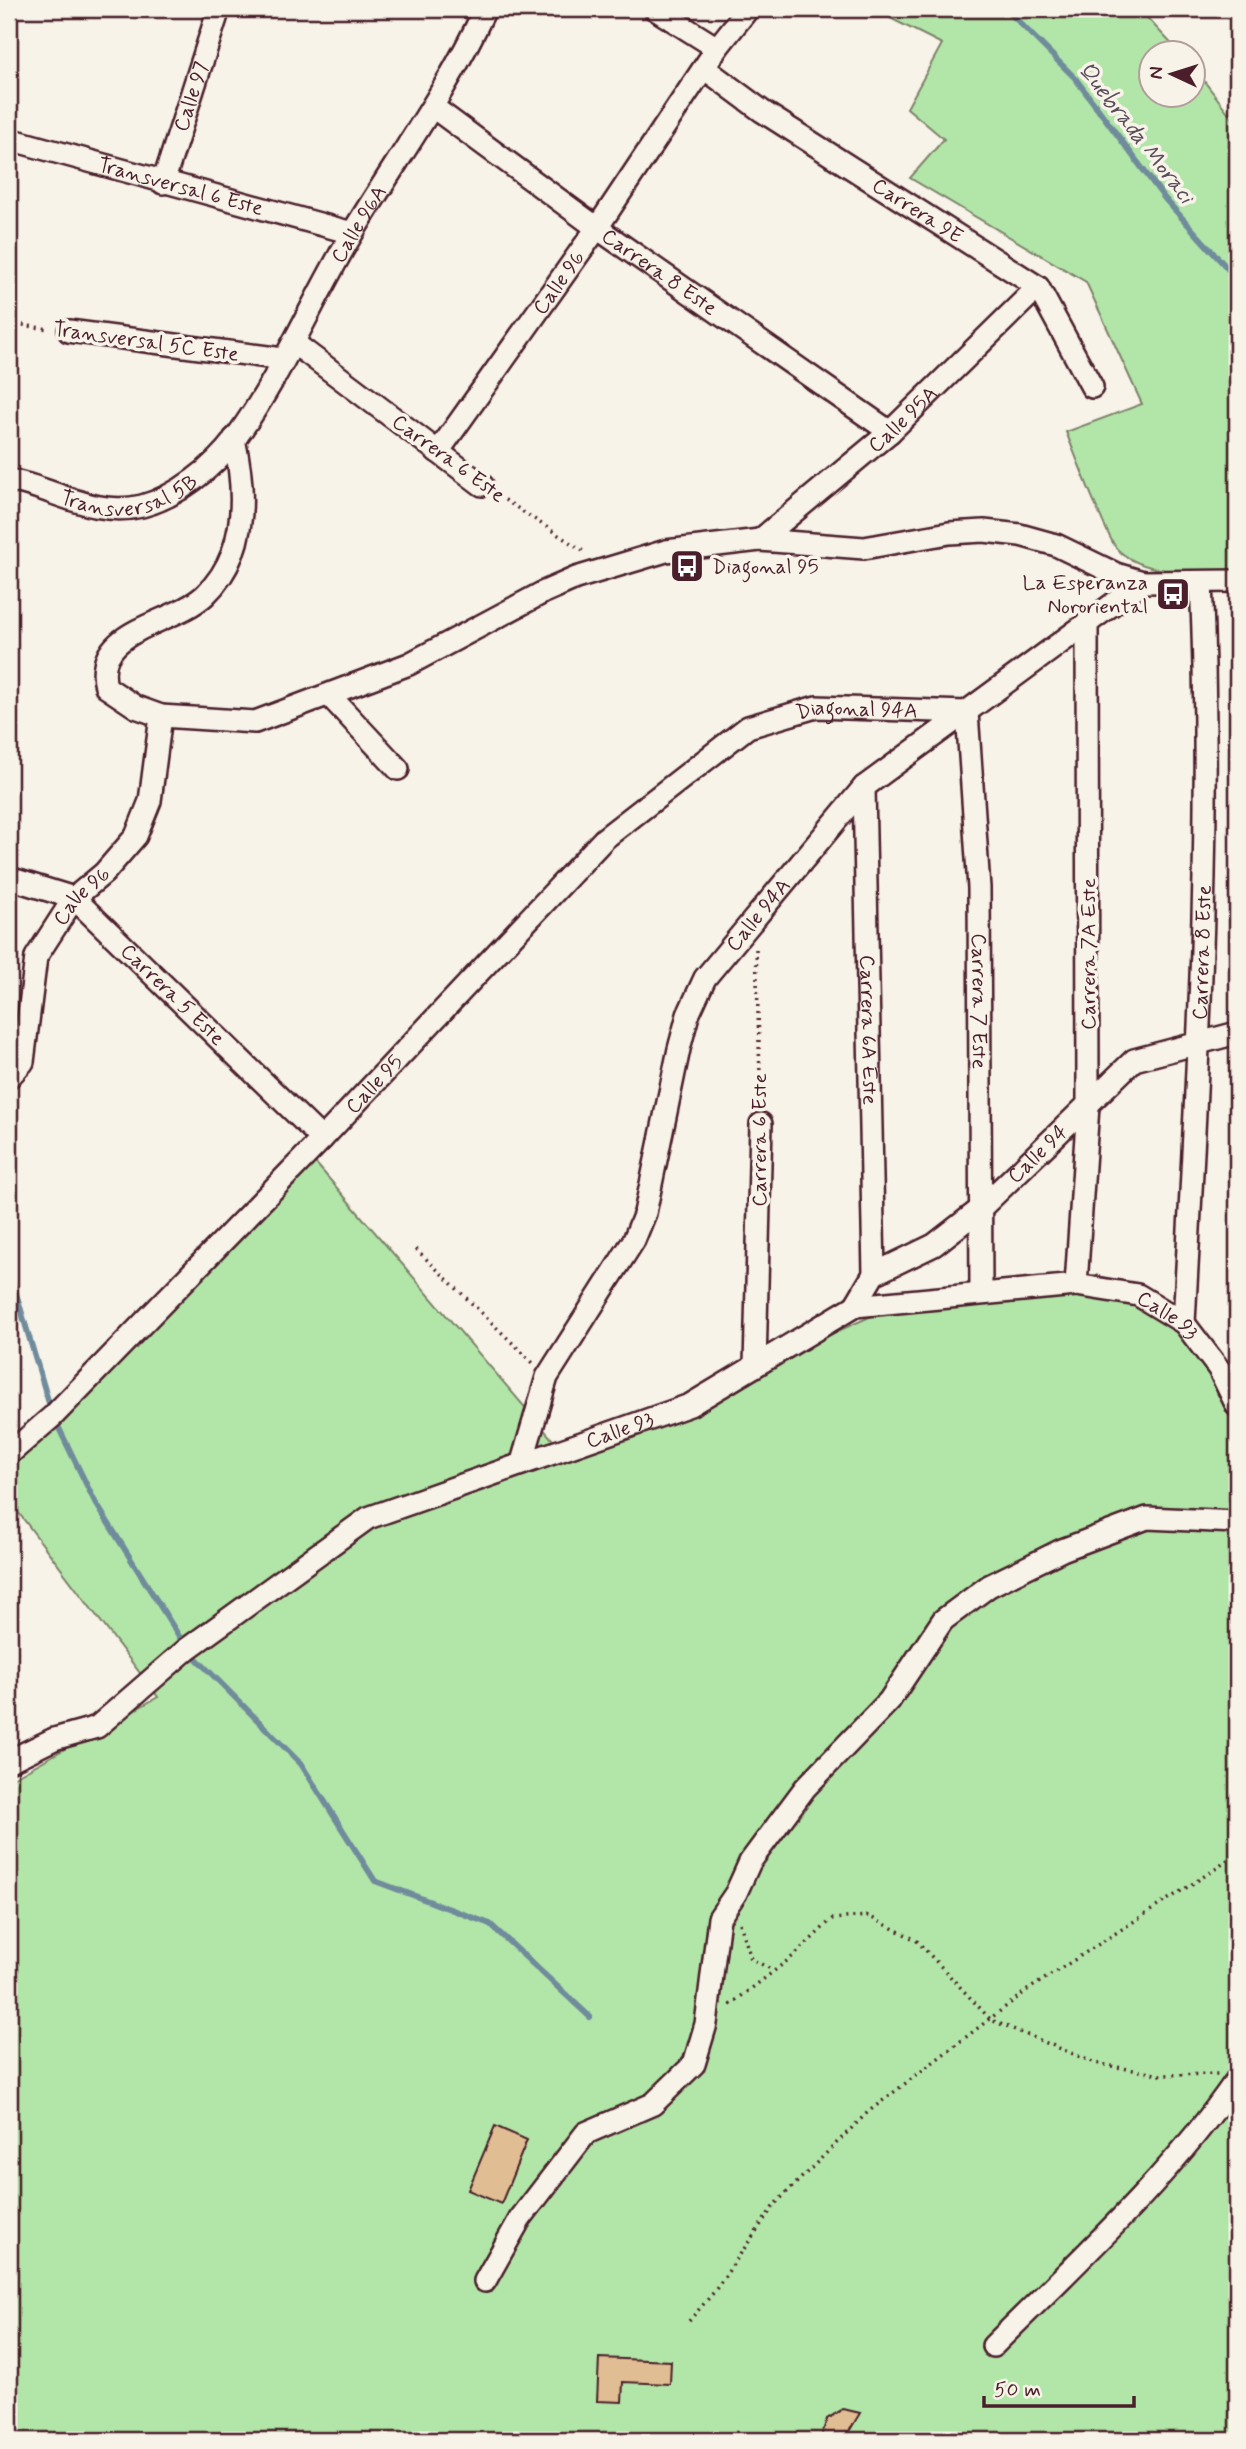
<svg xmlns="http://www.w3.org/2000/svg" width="1246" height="2449" viewBox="0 0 1246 2449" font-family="Mynerve,sans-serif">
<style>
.green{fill:#b2e6a8;stroke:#7e826a;stroke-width:2}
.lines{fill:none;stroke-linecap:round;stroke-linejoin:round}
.stream{stroke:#6f8c9c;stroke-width:6}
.building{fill:#e0bd92;stroke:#4a1f2b;stroke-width:2}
.minor-casing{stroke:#4a1f2b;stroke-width:26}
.path{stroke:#4a1f2b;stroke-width:3.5;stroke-dasharray:2 5;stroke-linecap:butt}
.minor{stroke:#f7f3e8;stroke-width:21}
.labels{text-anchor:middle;stroke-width:7;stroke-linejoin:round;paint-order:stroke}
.street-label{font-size:21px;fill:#4a1f2b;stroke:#f7f3e8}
.poi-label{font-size:21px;fill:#4a1f2b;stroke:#f7f3e8;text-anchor:start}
.water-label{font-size:23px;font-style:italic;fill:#594c5a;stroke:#f7f3e8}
</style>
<rect width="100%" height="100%" fill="#f7f3e8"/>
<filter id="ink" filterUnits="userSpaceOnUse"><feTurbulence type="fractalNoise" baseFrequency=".0143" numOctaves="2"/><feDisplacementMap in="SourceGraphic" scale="14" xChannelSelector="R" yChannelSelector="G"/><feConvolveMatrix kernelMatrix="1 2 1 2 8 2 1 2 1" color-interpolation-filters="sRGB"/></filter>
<g filter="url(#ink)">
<g class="green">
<path d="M895 9H1139L1179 52H1152V94H1194V68L1237 124V571C1200 571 1148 578 1118 550 1108 542 1074 451 1066 432L1142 404 1086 282 910 178 944 139 907 108 942 44 890 18Z"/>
<path d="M313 1160 564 1453 883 1311 1007 1284 1096 1275 1183 1307 1237 1380V2440H9V1780L158 1697 9 1500V1448Z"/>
</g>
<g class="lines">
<g class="stream">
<path d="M1006 9 1075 78 1165 199 1237 279"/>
<path d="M9 1270 51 1410"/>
<path d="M55 1420 94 1500 187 1649 301 1764 375 1881 490 1924 590 2017"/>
</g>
</g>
<g class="building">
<path d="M495 2126 527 2140 501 2204 468 2190Z"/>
<path d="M599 2358 671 2361 670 2384 623 2382 622 2402 597 2401Z"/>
<path d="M843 2409 860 2413 844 2440H820L827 2419Z"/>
</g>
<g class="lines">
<g class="minor-casing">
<g id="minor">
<path d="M655 9 717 48"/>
<path id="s1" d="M704 68 762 111 1038 287 1092 387"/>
<path id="s2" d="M433 107 597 228 890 432"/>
<path id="s3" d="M9 139 352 233"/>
<path id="s4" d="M163 183 219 9"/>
<path d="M69 331 283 359"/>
<path d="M294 343 482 485"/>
<path d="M234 439C246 492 248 554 205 595 172 626 91 628 106 687L136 707 161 716 255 722 409 664 544 592 576 578 666 551 760 540 864 548 949 533 984 531 1020 535 1056 545 1116 574 1143 582 1237 581"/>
<path id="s5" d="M438 452 597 228 717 48 748 9"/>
<path id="s6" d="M9 480C54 488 94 518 142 506 177 497 213 468 235 439 282 375 312 300 353 232 398 158 449 88 485 9"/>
<path id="s7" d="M760 540 890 432 1038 287"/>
<path d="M329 695 398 769"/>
<path id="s8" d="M864 787 874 1274"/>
<path id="s9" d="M9 878 74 898 322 1139"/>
<path id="s10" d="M9 1077 23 1062 36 957 74 898 104 873 136 836 150 801 161 716"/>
<path d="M1076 1285 1088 1106 1087 622"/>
<path id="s11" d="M855 1306 874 1274 934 1245 979 1210 1134 1060 1237 1033"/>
<path id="s12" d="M1184 1323C1197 1077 1213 829 1201 582"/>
<path d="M755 1366 761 1124"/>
<path id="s13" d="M9 1454 53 1416 322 1139 605 838 748 727 816 707 967 712 979 888 981 1292"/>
<path id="s14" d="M522 1462 547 1377 634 1240 645 1213 679 1049 688 1015 705 978 864 787 1143 582"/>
<path id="s15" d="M9 1761 54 1739 97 1727 187 1649 368 1518 690 1405 855 1306 1076 1285 1138 1295 1184 1323 1219 1369 1237 1406"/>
<path d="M485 2281 520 2219 586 2133 653 2104 694 2064 706 2024 719 1918 736 1893 750 1862 805 1788 889 1701 943 1620 989 1586 1062 1550 1147 1518 1237 1522"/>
<path d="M993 2346C1078 2261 1169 2178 1237 2079"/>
</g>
</g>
<g class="path">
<path d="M9 323 49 329"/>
<path d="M499 496 586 553"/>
<path d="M756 949 761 1106"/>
<path d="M416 1249 533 1363"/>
<path d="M740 1923 751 1959 773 1970"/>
<path d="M730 2005 796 1954 832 1919 868 1916 916 1940 991 2020 1095 2063 1161 2075 1218 2074"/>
<path d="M689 2321 714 2292 775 2204 868 2112 1029 1989 1220 1866 1237 1852"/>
</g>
<use href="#minor" class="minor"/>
</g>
</g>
<defs>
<g id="bus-square" transform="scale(1.75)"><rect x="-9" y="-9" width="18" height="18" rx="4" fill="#4a1f2b" stroke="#f7f3e8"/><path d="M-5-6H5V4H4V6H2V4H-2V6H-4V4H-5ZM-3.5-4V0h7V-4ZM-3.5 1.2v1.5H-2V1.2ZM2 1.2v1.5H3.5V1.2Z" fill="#fff"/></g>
</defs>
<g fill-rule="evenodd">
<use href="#bus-square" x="687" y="566"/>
<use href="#bus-square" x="1173" y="594"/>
</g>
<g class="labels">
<g class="street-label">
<text dy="7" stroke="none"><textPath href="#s4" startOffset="91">Calle 97</textPath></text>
<text dy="7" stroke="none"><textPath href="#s3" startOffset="178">Transversal 6 Este</textPath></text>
<text dy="7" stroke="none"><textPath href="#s1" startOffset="257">Carrera 9E</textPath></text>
<text dy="7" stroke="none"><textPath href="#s6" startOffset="502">Calle 96A</textPath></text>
<text dy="7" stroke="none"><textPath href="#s2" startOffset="280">Carrera 8 Este</textPath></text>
<text dy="7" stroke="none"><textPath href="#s5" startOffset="208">Calle 96</textPath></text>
<text transform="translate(146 341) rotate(8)" y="7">Transversal 5C Este</text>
<text dy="7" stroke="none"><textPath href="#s7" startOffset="187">Calle 95A</textPath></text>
<text transform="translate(449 458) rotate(36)" y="7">Carrera 6 Este</text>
<text dy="7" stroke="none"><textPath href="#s6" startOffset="126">Transversal 5B</textPath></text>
<text dy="7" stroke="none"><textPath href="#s13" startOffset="1150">Diagonal 94A</textPath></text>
<text dy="7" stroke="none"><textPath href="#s10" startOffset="203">Calle 96</textPath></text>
<text dy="7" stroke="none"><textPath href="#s14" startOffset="606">Calle 94A</textPath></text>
<text dy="7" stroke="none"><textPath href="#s12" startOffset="371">Carrera 8 Este</textPath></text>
<text transform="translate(1088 954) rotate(-90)" y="7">Carrera 7A Este</text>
<text dy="7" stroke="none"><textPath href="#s9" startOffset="206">Carrera 5 Este</textPath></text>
<text dy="7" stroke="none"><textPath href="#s13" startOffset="1550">Carrera 7 Este</textPath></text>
<text dy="7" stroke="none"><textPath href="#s8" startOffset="243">Carrera 6A Este</textPath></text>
<text dy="7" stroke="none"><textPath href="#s13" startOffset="520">Calle 95</textPath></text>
<text transform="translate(759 1140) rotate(-90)" y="7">Carrera 6 Este</text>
<text dy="7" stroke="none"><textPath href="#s11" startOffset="242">Calle 94</textPath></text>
<text dy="7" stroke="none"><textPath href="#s15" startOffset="1292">Calle 93</textPath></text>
<text dy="7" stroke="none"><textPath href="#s15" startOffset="704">Calle 93</textPath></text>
</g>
<g class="poi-label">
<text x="712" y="573">Diagonal 95</text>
<text x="1148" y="589" text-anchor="end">La Esperanza<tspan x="1148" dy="24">Nororiental</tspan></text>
</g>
<g class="water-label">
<text transform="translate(1137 132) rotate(52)" y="8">Quebrada Moraci</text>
</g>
</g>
<rect width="1246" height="2449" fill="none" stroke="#f7f3e8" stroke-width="35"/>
<rect x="18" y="18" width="1211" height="2414" fill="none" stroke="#4a1f2b" stroke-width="2.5" filter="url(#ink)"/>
<g transform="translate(1172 74) rotate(274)"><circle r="33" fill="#f7f3e8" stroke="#b29e9c" stroke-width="2"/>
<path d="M0-5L12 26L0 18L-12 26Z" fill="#4a1f2b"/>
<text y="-10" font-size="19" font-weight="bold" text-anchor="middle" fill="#4a1f2b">N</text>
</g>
<path d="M984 2396v10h150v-10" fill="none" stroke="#4a1f2b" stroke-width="3.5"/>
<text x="994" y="2396" font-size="21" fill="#4a1f2b" stroke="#f7f3e8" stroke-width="5" paint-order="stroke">50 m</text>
</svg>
